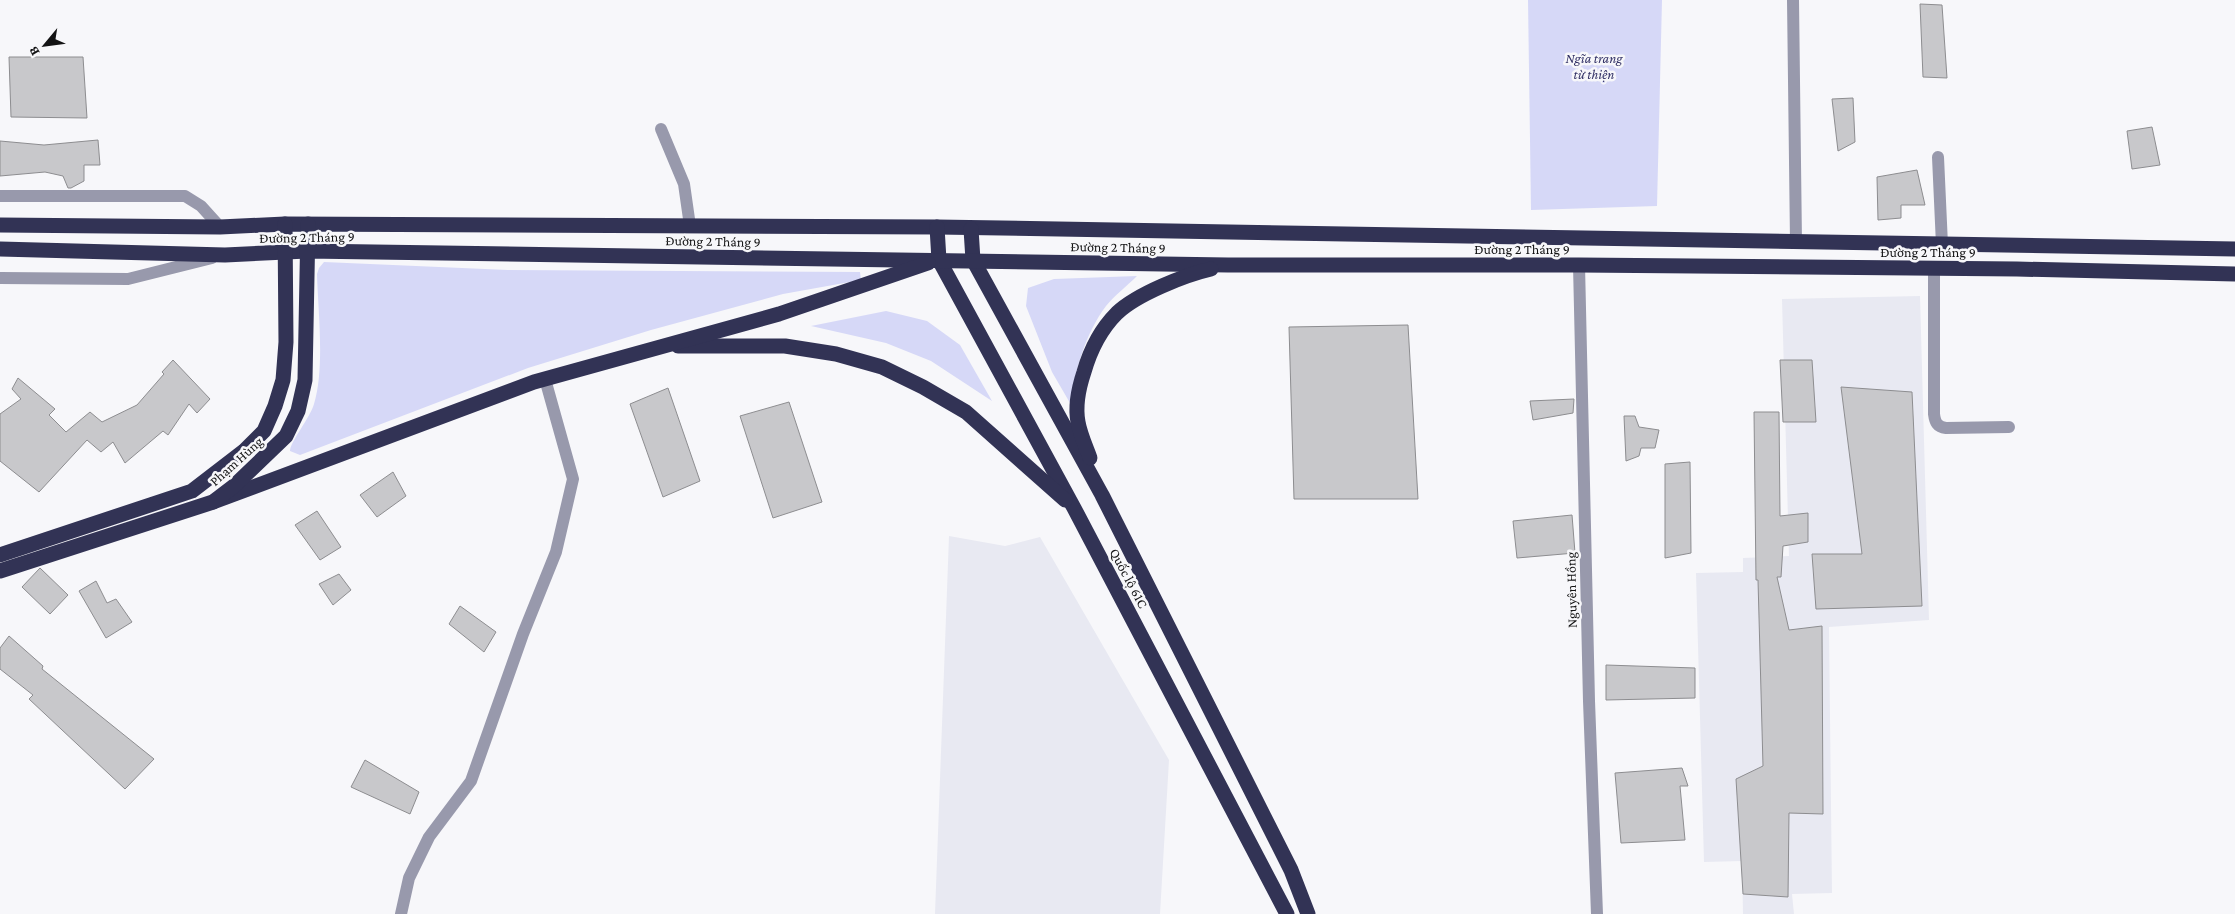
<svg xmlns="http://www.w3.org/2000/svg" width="2235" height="914" viewBox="0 0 2235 914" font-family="'Crimson Pro',serif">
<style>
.built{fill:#e8e9f2}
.green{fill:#d6d8f7}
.building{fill:#c8c8cb;stroke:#8d8d90}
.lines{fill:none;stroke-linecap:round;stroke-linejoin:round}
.minor{stroke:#9899ac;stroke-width:12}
.highway{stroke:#323355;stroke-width:15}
.labels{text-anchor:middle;stroke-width:5;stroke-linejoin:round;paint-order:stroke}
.park-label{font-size:14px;font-style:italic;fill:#323166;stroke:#f7f7fa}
.street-label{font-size:14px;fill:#131314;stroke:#f7f7fa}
</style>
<rect width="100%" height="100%" fill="#f7f7fa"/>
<g class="built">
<path d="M1920 296 1929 620 1829 627 1832 893 1792 894 1794 914H1743L1742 861 1704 862 1696 573 1743 572V558L1789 556 1782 299Z"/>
<path d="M949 536 1005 546 1040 537 1169 760 1160 914H935Z"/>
</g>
<g class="green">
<path d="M1528 0H1662L1657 206 1531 210Z"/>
<path d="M324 262 508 270 860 272 861 280 783 294 651 330 528 368 300 455 290 451C290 442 310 418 314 404 325 368 318 312 317 274L319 268Z"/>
<path d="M1137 276C1127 286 1115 295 1106 306 1085 334 1076 369 1070 403L1052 372 1026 306 1028 288 1054 279Z"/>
<path d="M886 311 927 321 960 345 992 401 931 361 886 343 811 326Z"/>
</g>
<g class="building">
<path d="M1920 4 1942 5 1947 78 1923 77Z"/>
<path d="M9 57H83L87 118 11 117Z"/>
<path d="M1853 98 1855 142 1838 151 1832 99Z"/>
<path d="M2152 127 2160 165 2132 169 2127 131Z"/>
<path d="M98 140 100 165H84V181L71 188H68L63 176 45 172 0 176V141L44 145Z"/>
<path d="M1917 170 1925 205H1901V218L1878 220 1877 177Z"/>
<path d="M1408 325 1418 499H1294L1289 327Z"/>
<path d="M173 360 210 399 197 413 189 404 168 435 163 431 125 463 113 442 101 452 87 440 39 492 0 461V414L21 399 12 389 18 378 55 409 49 415 66 432 90 412 102 422 137 405 164 374 162 372Z"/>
<path d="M1780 360H1812L1816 422H1783Z"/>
<path d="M1841 387 1912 392 1922 606 1816 609 1812 554H1862Z"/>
<path d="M668 388 700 481 663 497 630 404Z"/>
<path d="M1574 399 1573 413 1533 420 1530 401Z"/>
<path d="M789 402 822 502 773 518 740 416Z"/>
<path d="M1754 412H1779L1780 516 1808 513V542L1783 546 1781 577H1777L1789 630 1822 626 1823 814 1789 813 1788 897 1743 894 1736 779 1763 766 1758 580H1756Z"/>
<path d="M1624 416H1635L1639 427 1659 430 1655 448H1641L1639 456 1626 461Z"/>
<path d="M1690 462 1691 553 1665 558V464Z"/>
<path d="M393 472 406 496 377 517 360 495Z"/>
<path d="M317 511 341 547 320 560 295 525Z"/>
<path d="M1572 515 1575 553 1517 558 1513 521Z"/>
<path d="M40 568 68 595 50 614 22 587Z"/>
<path d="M339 574 351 590 333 605 319 584Z"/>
<path d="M96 581 107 603 116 599 132 622 106 638 79 591Z"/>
<path d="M460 606 496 632 484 652 449 624Z"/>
<path d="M9 636 43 666 42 669 154 759 125 789 29 699 33 695 0 669V648Z"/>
<path d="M1606 665 1695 668V698L1606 700Z"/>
<path d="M365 760 419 792 410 814 351 787Z"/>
<path d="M1682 768 1688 786H1680L1685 840 1621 843 1615 773Z"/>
</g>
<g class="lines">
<g class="minor">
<path d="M1793 0 1796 242"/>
<path d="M661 129 684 184 690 226"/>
<path d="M1938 157 1942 245"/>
<path d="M0 196H185L201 206 220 227"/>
<path d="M1579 265 1589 701 1597 914"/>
<path d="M1934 269V414C1935 422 1937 427 1946 428L2009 427"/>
<path d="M0 278 128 279 212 258"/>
<path d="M401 914 409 878 429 837 471 781 523 634 556 552 573 479 545 379"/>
</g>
<g class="highway">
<path d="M0 225 220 227 285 224 937 227 2235 249"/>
<path d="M937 227 939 260 1074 508 1287 914"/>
<path d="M971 229 973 260 1102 495 1291 870 1308 914"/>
<path d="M0 249 225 255 307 251 1228 265H1579L2017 269 2235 274"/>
<path d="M678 346H785L836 354 882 367 923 387 966 412 1065 500"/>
<path d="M1090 458C1086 447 1080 434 1078 422 1075 406 1079 387 1084 372 1090 351 1101 329 1117 313 1137 294 1185 275 1211 269"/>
<path d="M213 502 534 382 779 314 928 263"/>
<path d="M0 555 192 491 244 451 264 431 275 406 283 380 286 342 285 224"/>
<path d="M0 571 213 502 234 486 286 436 298 411 305 380 308 224"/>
</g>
</g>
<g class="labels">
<g class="park-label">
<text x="1594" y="63">Ngĩa trang<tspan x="1594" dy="16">từ thiện</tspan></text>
</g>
<g class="street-label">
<text transform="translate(307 237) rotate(-1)" y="5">Đường 2 Tháng 9</text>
<text transform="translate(713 241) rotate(1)" y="5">Đường 2 Tháng 9</text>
<text transform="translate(1118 247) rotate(1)" y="5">Đường 2 Tháng 9</text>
<text x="1522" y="254">Đường 2 Tháng 9</text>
<text x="1928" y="257">Đường 2 Tháng 9</text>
<text transform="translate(236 461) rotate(-42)" y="5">Phạm Hùng</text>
<text transform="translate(1129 578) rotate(62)" y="5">Quốc lộ 61C</text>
<text transform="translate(1571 590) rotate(-91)" y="5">Nguyên Hồng</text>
</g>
</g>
<g transform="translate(45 45) rotate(241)" stroke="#f7f7fa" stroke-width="4" paint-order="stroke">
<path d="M0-4L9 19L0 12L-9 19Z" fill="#131314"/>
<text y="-8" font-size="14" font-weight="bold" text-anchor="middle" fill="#131314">B</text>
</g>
</svg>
